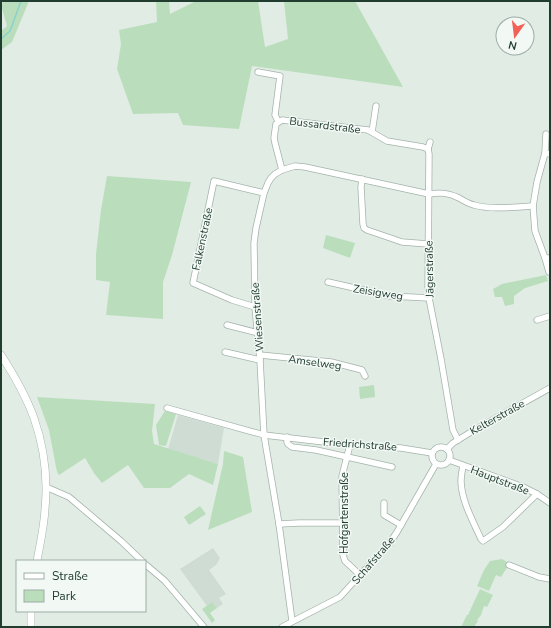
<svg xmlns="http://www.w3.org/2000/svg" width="551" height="628" viewBox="0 0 551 628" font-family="'Nunito Sans',sans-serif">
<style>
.built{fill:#cfdcd4}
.green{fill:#badebc}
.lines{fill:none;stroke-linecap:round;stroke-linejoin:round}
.stream{stroke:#88d2cf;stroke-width:1.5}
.minor-casing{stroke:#a4b4ab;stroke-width:7}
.tertiary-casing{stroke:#a4b4ab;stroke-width:8}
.minor{stroke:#fff;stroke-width:5.5}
.tertiary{stroke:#fff;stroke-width:7}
.labels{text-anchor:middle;stroke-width:3;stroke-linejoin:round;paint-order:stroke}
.street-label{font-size:11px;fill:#213d30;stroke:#f2f8f4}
</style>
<rect width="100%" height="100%" fill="#e1ece5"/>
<g class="built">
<path d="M178 415 224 428 218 464 168 449Z"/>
<path d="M213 548 220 558 216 565 209 570 226 594 219 598 223 604 217 608 212 602 207 606 180 569Z"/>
</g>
<g class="green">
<path d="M4 1H29L12 42 1 50V31L7 26 1 5Z"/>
<path d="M156 1H169L170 14 196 1H258L265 47 288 39 284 1H355L403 87 252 66 239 129 183 125 178 113 133 114 117 69 121 44 119 30 157 22Z"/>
<path d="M107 176 191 182 172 255 163 282V319L106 315 110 282 96 280V254L101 210Z"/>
<path d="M326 235 355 243 350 258 323 248Z"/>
<path d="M546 275 548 281 525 288 514 296V304L505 306 502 297H495L493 289 502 284Z"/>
<path d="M374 385 375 397 360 399 359 387Z"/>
<path d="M37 397 155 404 152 431 154 444 218 464 213 485 189 474 170 488H144L128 465 102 483 94 473 85 458 59 475 57 472 49 430Z"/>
<path d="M165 411 176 414 166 446 159 445 156 425Z"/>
<path d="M224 451 243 457 252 512 208 530 223 464Z"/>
<path d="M200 506 206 514 189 525 184 517Z"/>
<path d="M502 559 507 562 508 566 501 577 496 575 489 591 477 586 484 570 490 561Z"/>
<path d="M480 589 493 595 487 607 484 606 481 615 477 620 478 621 474 627H461L467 615H468Z"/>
<path d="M212 602 217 608 210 613 215 620 212 623 202 609Z"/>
</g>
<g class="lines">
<path class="stream" d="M1 39 10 31 21 1"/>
<g class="minor-casing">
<g id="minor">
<path d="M258 72 280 76 275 115 278 121"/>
<path d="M372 132 376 106"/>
<path d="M430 142 428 149 429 154 428 287 429 298 441 359 453 430 458 440"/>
<path d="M545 153 546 134"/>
<path d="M550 154 545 153 537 182 533 206 535 231 545 258H550"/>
<path d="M282 170 275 143 274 138 276 124 282 120 368 130 387 141 423 147 428 149"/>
<path d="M362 179 361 187 363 224 364 228 367 230 402 242 428 244"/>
<path d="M545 258 549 272"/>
<path d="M328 282 390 296 429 298"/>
<path d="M255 307 232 300 193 283 214 181 264 193"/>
<path d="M537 320 550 316"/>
<path d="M227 325 258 333"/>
<path d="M225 352 260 360"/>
<path d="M260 355 331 362 362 370 365 376"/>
<path d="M167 408 264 435 350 445 401 448 432 453"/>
<path d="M287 437V442L288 444 292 447 316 450 392 467"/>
<path d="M350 445 342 476 343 555 345 561 360 575"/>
<circle cx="441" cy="456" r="9"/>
<path d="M447 449 453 443 471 432 550 388"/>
<path d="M449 460 523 487 537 494 550 503"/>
<path d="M463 466C462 471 461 477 461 482 462 502 473 521 481 539L483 541 503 527 537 494"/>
<path d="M46 487 69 497 121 541 142 561"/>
<path d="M384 503V515L401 525"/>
<path d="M279 524 299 523H342"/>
<path d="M145 564 165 581 204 627"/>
<path d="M509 565 539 577 550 579"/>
<path d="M292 621 279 524 264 435 260 360 255 307 254 243 256 228 264 193 268 183 271 178 275 174 282 170 295 166 305 167 429 194C441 192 449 193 459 198 464 201 469 204 474 205 492 210 514 207 533 206"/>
<path d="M282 627 340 597 360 575 389 544 397 532 436 464"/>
</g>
</g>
<g class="tertiary-casing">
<g id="tertiary">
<path d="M1 355C14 375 26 396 34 418 44 447 48 479 45 509 44 527 40 544 37 561"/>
<path d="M31 627V611"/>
</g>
</g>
<use href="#minor" class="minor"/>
<use href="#tertiary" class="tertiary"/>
</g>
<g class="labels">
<g class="street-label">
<text transform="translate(325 125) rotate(7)" y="4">Bussardstraße</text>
<text transform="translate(202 239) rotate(-78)" y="4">Falkenstraße</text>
<text transform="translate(429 269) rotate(-91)" y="4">Jägerstraße</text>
<text transform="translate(378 292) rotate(9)" y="4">Zeisigweg</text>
<text transform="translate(257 317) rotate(-94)" y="4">Wiesenstraße</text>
<text transform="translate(315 362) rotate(8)" y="4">Amselweg</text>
<text transform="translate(497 417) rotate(-29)" y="4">Kelterstraße</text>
<text transform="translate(360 444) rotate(4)" y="4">Friedrichstraße</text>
<text transform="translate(500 480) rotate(21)" y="4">Hauptstraße</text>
<text transform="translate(344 513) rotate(-90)" y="4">Hofgartenstraße</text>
<text transform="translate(373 560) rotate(-49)" y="4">Schafstraße</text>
</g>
</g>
<rect width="551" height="628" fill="none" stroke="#213d30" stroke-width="4"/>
<rect x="16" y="560" width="130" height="52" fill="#f2f8f4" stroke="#9eada6"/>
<rect x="24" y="573" width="20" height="6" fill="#ffffff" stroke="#9eada6"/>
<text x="52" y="580" font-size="12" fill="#213d30">Straße</text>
<rect x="24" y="590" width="20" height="12" fill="#badebc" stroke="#9eada6"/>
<text x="52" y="600" font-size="12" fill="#213d30">Park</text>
<g transform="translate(515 36) rotate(194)"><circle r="19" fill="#f2f8f4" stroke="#9eada6"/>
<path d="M0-3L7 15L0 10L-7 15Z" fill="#f46057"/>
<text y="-6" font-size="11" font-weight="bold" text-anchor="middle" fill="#213d30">N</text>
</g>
</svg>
